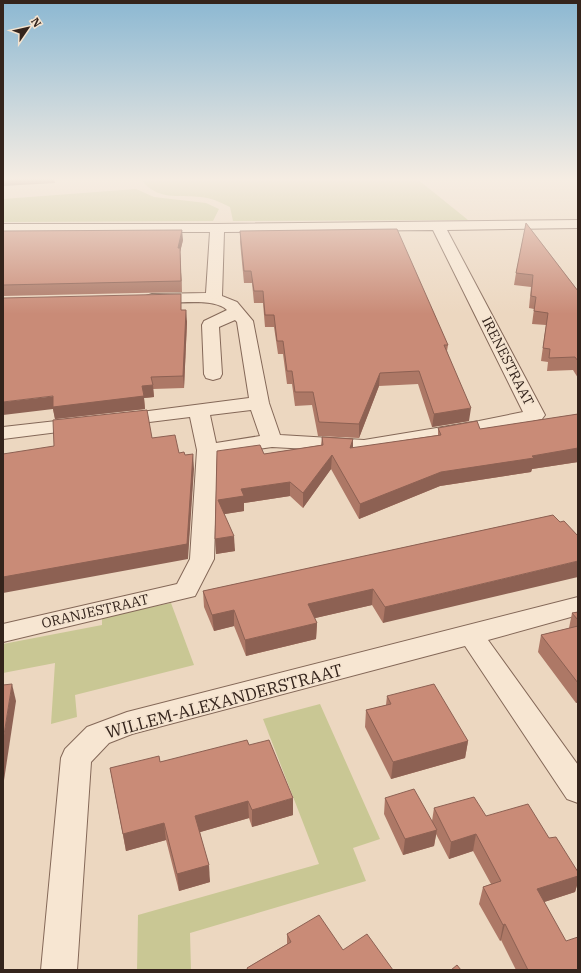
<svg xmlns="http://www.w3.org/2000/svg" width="581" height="973" viewBox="0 0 581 973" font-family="'IBM Plex Serif',serif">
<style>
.green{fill:#c9c794}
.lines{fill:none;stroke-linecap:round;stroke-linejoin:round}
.minor-casing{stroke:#846858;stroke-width:2}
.minor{fill:#f7e6d2;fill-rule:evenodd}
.wall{fill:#ad7866}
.shaded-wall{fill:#8d6153}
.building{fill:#c98b77;stroke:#8d6153}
.labels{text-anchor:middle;stroke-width:3.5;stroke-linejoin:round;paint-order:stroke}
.street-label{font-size:14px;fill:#34241c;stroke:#f4e3cf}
.near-street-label{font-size:17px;fill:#34241c;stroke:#f4e3cf}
</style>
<rect width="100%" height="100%" fill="#ecd7c0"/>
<g class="green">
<path d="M140 178H416L468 220 233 221 230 207C220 202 212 198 200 197 183 195 166 199 151 189 147 187 143 182 140 178Z"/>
<path d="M136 189 154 197 206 203 219 209 213 221 3 222V199Z"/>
<path d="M171 603 194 665 75 695 77 717 51 724 55 663 3 673V644L102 625V617Z"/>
<path d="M320 704 380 839 353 848 366 881 190 933 191 970H137L138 915 319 864 263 719Z"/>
</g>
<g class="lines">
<g class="minor-casing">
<g id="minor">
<path d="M578 220V228L447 230 545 415 542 419 479 433 364 452 272 447 217 455 214 559 195 596 3 642V624L177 584 190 559 197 450 190 417 117 426 110 424 107 420 110 416 249 398 237 322 235 320 219 327 222 374 220 378 213 380 206 378 204 374 202 325 204 321 227 310C214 297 170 304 152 304L146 302 144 299 146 296 152 294 206 293 210 232H3V224H217ZM433 230 523 412 479 421 364 440 280 435 269 403 253 321 237 302 222 296 224 232ZM251 410 260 436 216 443 210 415Z"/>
<path d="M83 418 90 420 93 424 90 428 3 439V427Z"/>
<path d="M578 597V615L488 640 578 765V803L567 799 465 646 132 734 109 743 91 762 77 970H41L61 758 65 749 87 727 127 712Z"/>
</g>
</g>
<use href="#minor" class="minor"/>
</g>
<g class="wall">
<path d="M526 223 578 291V378L573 370 547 371 548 362 541 361 546 325 532 324 534 309 529 308 531 287 514 285 516 273Z"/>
<path d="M3 231 183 240 180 252 182 292 3 296Z"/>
<path d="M240 231 448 345 447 351 469 421 432 427 418 384 379 386 359 438 318 436 312 405 295 406 292 384H287L283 354H278L274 327H265L263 303H254L252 283H244L240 242Z"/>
<path d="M182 310 187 322 184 388 153 389 154 397 144 398 145 409 55 419 53 409Z"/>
<path d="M578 414V462L532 469 531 472 440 486 359 519 331 469 303 508 290 496 244 503V511L224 514 235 551 216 554 217 451 264 454 321 445 322 437 353 439V448L438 435V428L480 429Z"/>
<path d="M553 515 383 623 372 605 315 618 317 623 316 639 246 656 234 626 214 631 204 607 203 591Z"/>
<path d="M578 612V702L576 703 538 652 541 635 569 628 572 613Z"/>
<path d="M387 696 468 741 465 758 391 779 365 727 366 710 386 705Z"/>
<path d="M249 745 293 815 252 827 249 818 200 832 210 882 179 891 166 840 126 851 110 768 160 762Z"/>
<path d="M385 798 432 821 434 808 486 816 549 838 578 872V882L575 892 544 902 578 970H516L501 940 500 941 479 904 483 887 491 884 473 851 449 859 436 834 434 846 403 855 384 814Z"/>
<path d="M287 934 343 950 393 970H247V968L287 944Z"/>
</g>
<g class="shaded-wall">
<path d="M3 178H54L55 183 3 186Z"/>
<path d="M182 230 183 240 180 252 182 292 178 248Z"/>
<path d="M186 310 187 322 184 388 183 376Z"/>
<path d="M380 373 379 386 359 438V424Z"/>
<path d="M153 385 154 397 144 398 145 409 55 419 53 409 3 415V402Z"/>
<path d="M471 408 469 421 432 427 434 414Z"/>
<path d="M353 439V453L350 448Z"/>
<path d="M578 448V462L532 469 531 472 440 486 359 519 360 504 441 472 532 456Z"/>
<path d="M193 454 194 469 188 559 3 593V577Z"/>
<path d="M332 455 331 469 303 508V493Z"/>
<path d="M290 482V496L244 503V511L219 515 218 500 241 489Z"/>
<path d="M234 536 235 551 216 554 215 539Z"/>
<path d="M578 561V577L383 623 385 607Z"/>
<path d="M373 589 372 605 307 620 308 604Z"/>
<path d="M234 610V626L214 631 212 615Z"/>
<path d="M317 623 316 639 246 656 245 640Z"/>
<path d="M12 684 16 701 3 787V741Z"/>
<path d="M578 696V702L576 703Z"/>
<path d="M468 741 465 758 391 779 393 762Z"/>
<path d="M293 798V815L252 827V810Z"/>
<path d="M248 801 249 818 197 833 195 816Z"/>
<path d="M164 823 166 840 126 851 123 834Z"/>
<path d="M437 830 434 846 403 855 405 839Z"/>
<path d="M476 834 473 851 449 859 451 842Z"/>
<path d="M209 865 210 882 179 891 177 874Z"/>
<path d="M578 876V882L575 892 532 906 537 889Z"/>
<path d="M505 924 501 940 500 941 503 925Z"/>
</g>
<g class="building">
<path d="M526 223 578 291V361L575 357 549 358 550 349 543 348 548 313 534 311 536 297 531 296 533 275 516 273Z"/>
<path d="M397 229 448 345H444L471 408 434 414 419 371 380 373 359 424 319 422 313 392H295L292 371H287L283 341H277L274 315H265L263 291H254L251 271H244L240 231Z"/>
<path d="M182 230 178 248H180L181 281 3 285V231Z"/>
<path d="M181 294V310H186L183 376 151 377 153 385 142 386 144 396 53 407V396L3 402V298Z"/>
<path d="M147 410 152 438 175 435 179 453 184 452 185 455 193 454 187 544 3 577V454L54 446 53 420Z"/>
<path d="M578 414V448L532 456 534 458 441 472 360 504 332 455 303 493 290 482 241 489 244 496 218 500 234 536 215 539 217 451 260 445 264 454 323 445 322 437 353 439 350 448 441 435 438 428 477 421 480 429Z"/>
<path d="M553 515 560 522 564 521 578 536V561L385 607 373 589 308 604 317 623 245 640 234 610 212 615 203 591Z"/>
<path d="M578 612V620L572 613Z"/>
<path d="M578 626V683L541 635Z"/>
<path d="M12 684 3 741V685Z"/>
<path d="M434 684 468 741 393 762 366 710 391 704 387 696Z"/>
<path d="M247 740 249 745 269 740 293 798 252 810 248 801 195 816 209 865 177 874 164 823 123 834 110 768 159 756 160 762Z"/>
<path d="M414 789 437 830 405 839 385 798Z"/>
<path d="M474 797 486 816 528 804 549 838 556 837 578 872V876L537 889 566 941 578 937V970H528L505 924 503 925 483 887 501 881 476 834 451 842 434 808Z"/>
<path d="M319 915 343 950 367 934 393 970H248L247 968 291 942 287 934Z"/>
<path d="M457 965 461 970H451Z"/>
</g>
<linearGradient id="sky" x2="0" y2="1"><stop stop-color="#8cb8d2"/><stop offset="0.57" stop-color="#f6ede3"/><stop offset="1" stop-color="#f6ede3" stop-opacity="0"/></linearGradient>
<rect width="581" height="314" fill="url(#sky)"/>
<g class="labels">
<g class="street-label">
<text transform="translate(508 361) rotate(63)" y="5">IRENESTRAAT</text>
<text transform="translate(95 611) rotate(-13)" y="5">ORANJESTRAAT</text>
</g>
<g class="near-street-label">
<text transform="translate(224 701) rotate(-15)" y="6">WILLEM-ALEXANDERSTRAAT</text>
</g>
</g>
<rect width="581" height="973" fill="none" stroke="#34241c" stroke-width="8"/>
<g transform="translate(28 28) rotate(56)" stroke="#f4e3cf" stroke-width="3" paint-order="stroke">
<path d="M0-3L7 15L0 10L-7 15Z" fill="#34241c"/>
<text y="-6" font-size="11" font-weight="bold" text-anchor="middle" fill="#34241c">N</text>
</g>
</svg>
